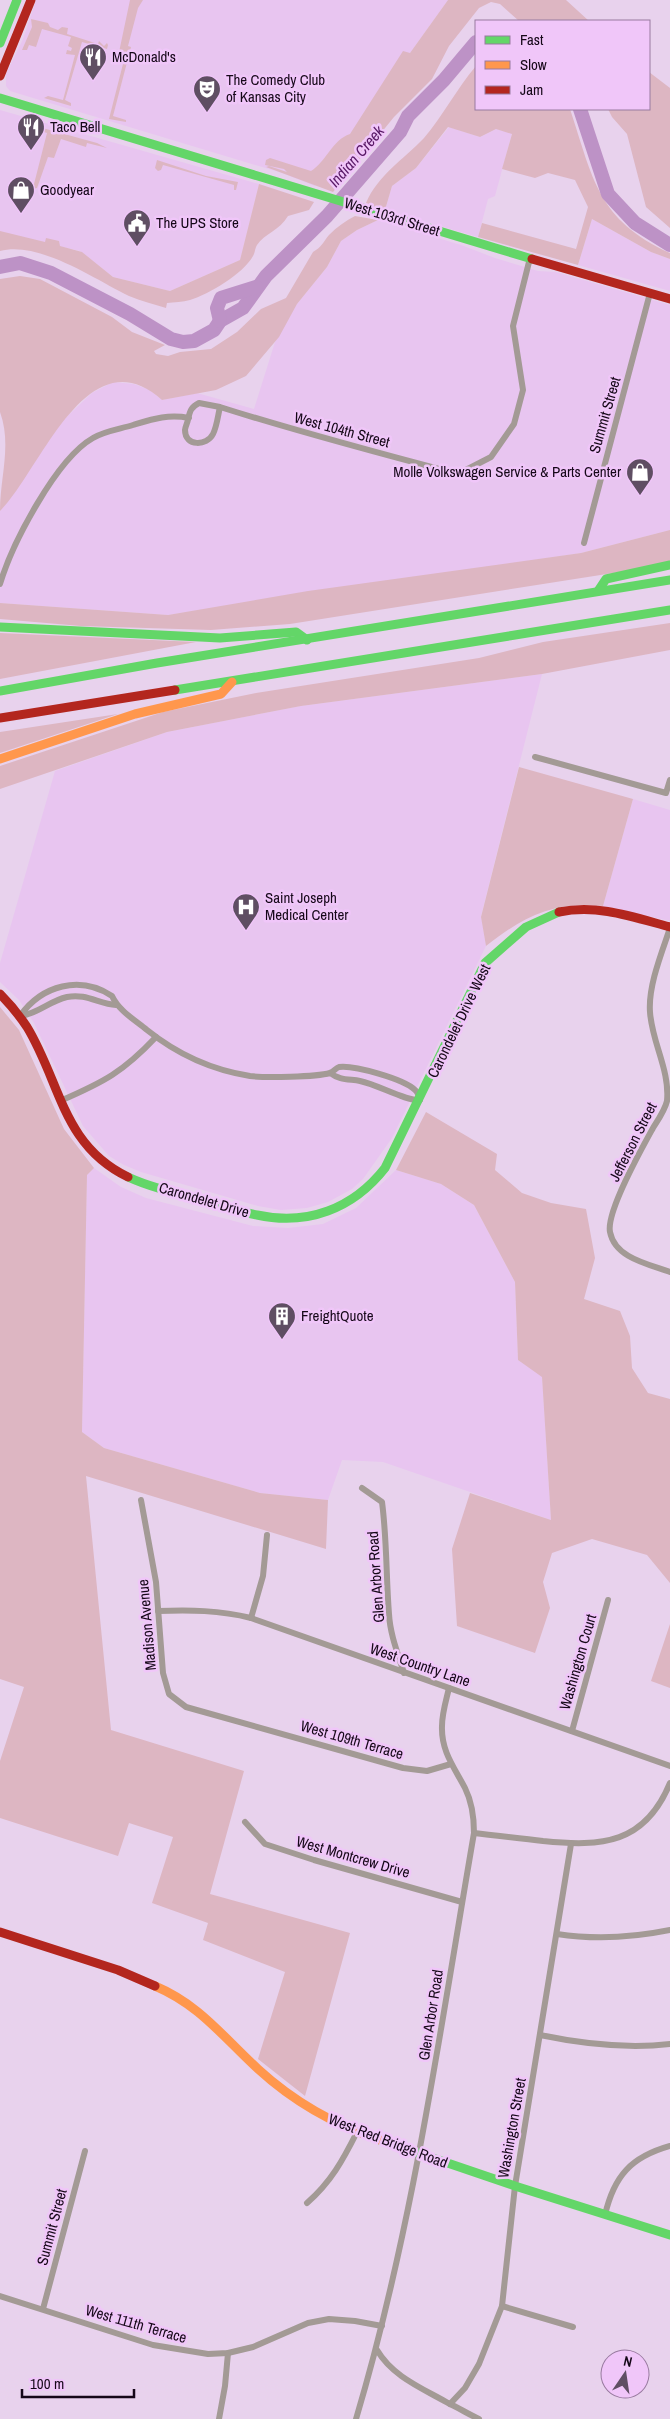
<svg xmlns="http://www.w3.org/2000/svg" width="670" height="2419" viewBox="0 0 670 2419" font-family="'Archivo Narrow',sans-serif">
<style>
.built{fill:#e8c5f0}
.green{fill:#ddb6c2}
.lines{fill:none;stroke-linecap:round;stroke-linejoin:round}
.river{stroke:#bd92c6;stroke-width:14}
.street{stroke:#a39a95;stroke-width:6}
.fast{stroke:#63d668;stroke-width:9}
.slow{stroke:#ff974d;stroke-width:9}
.jam{stroke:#b3261e;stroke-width:9}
.labels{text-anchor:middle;stroke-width:5;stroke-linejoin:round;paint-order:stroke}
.poi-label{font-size:15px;fill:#150718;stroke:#f0c6f9;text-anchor:start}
.street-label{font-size:15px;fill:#150718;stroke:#f0c6f9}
.water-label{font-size:16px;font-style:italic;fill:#581865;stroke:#f0c6f9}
</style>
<rect width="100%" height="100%" fill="#e8d2ed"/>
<g class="built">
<path d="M36 0H448L315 186 282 173 10 91 6 86V74L23 39Z"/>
<path d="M0 110 259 184 240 260 170 291 113 277 80 251 0 233Z"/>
<path d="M449 127 480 137 496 129 512 133 495 196 488 199 478 237 385 210 392 186 416 168Z"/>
<path d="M592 219 651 252 670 259V291L578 265Z"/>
<path d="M378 220 461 245 495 258 538 271 556 272 670 305V530L581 553 168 615 0 603V511L58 425 92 393 113 382 134 384 150 390 162 400 197 393 254 409 275 342 297 304 327 267 341 241 357 230Z"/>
<path d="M542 674 481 916 486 946 392 1138 363 1179 352 1189 328 1202 307 1208 281 1210 258 1206 141 1172 124 1165 109 1156 83 1126 34 1023 19 1000 0 982V963L55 771 167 732 301 706Z"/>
<path d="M633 799 670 810V921L603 906Z"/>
<path d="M94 1168 121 1187 146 1198 253 1226 288 1228 323 1224 356 1208 396 1170 441 1184 474 1205 515 1282 518 1360 542 1376 551 1520 383 1462 342 1460 328 1500 260 1493 104 1448 82 1432 87 1175Z"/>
</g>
<g class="green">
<path d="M130 0H143L138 8 128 46 131 47 113 116 126 120V122L109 119 125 56 118 57Z"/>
<path d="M448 0H566L589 21H519L500 4 491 2 479 8 449 46 432 79 394 117 333 192 266 167 269 166 287 172 284 169 265 165 266 160 270 158 311 171C326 162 332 140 350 134L403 51 410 53Z"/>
<path d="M31 19 48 23 50 27 58 30 62 27 68 28 67 34 98 44 99 41 104 46 107 43 108 45 107 49 82 42 65 100 71 103V106L44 98 48 96 63 100 75 55 66 54 67 50 71 51 72 48 68 46 71 37 42 29 36 47 29 45 27 50H22L32 27Z"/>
<path d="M476 66V109H570C593 178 597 220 670 253V259L651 252 592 219 578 265 478 237 482 223 576 249 588 207 575 180 548 173 535 178 502 169 512 134 496 129 480 137 448 127 416 168 392 186 385 210 366 203C378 175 403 160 424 138 443 116 457 88 476 66Z"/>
<path d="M649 72 670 88V228L646 207 627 134 612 117 608 109H649Z"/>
<path d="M28 124 97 143 107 148 87 143 86 147 61 139 54 158 48 157 37 188 33 189 13 184 26 187 34 184 47 133 28 127Z"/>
<path d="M157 160 206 176 238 182 236 190H234V185L163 165 161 170 158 171 155 168Z"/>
<path d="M259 184 314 202 309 210 288 216C280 230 264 234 257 245 255 248 255 253 253 256 243 274 209 294 190 300 183 302 174 302 167 303L166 308C154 304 141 301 129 296 94 279 40 241 0 251V231L45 242 46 238 59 241 60 246 82 252 113 277 170 291 240 260Z"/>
<path d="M355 216 378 220 357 230 341 241 327 267 297 304 279 337 246 376 216 390 162 400C87 333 40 472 0 511 0 477 12 445 0 412V279L20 276 40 279 112 317 132 332 165 345 154 351 156 354 168 356 180 352 211 349 237 332 261 309 286 298 313 252C322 247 323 242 329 235 337 227 345 221 355 216Z"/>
<path d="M670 530V562L626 571 290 624 211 630 81 626 0 619V603L168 615 308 591 581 553Z"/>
<path d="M670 623V650L542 674 301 706 167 732 0 789V766L163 712 256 693 479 658 543 642Z"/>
<path d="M0 633 196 642 0 679Z"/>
<path d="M118 714 0 753V732Z"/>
<path d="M519 767 633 799 603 906C554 901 524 916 486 946L481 917Z"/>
<path d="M0 1007 19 1030 64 1129 94 1168 87 1175 82 1432 104 1448 260 1493 328 1500 326 1549 86 1476 111 1730 244 1771 210 1894 350 1933 305 2096 258 2059 285 1972 203 1940 208 1923 152 1903 173 1837 129 1823 118 1856 0 1818V1761L24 1687 0 1679Z"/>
<path d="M426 1112 497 1154 495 1170 522 1193 551 1203 586 1209 595 1258 584 1299 620 1311 630 1336 632 1368 648 1393 670 1399V1583L647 1555 592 1539 552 1553 543 1582 550 1608 535 1653 457 1626 452 1549 470 1493 551 1520 542 1377 518 1360 515 1282 474 1205 441 1184 396 1170Z"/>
<path d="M670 1624V1688L651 1681Z"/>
</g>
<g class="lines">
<g class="river">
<path d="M580 109 608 194 635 223 670 245"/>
<path d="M0 267 20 263 51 273 130 314 171 339 183 342 194 341 214 330 220 321 243 308 266 276 327 216 400 132 408 116 444 80 476 42"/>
<path d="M220 321 217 308 221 298 256 287"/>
</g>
<g class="street">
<path d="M220 407C218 415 217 426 213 434 207 446 185 447 185 430 185 427 188 422 188 419 190 411 191 407 199 403L220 407C299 432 378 453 458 474L491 457 514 424 523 390 513 326 530 258"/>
<path d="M584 543 650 293"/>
<path d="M0 584C12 544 56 459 93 438 104 431 120 429 133 425 153 419 168 414 189 418"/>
<path d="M535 757 666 793 670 780"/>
<path d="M670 928C662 952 648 986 650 1012 652 1043 670 1070 667 1101 665 1110 658 1120 653 1128 642 1148 606 1212 610 1232 615 1258 648 1264 670 1272"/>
<path d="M20 1016C42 985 80 975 112 996 119 1011 135 1020 147 1030 177 1054 212 1070 250 1076 265 1078 316 1077 330 1073 333 1072 336 1068 339 1067 354 1065 404 1079 415 1090 418 1092 419 1097 420 1100 405 1101 379 1085 360 1081 349 1079 339 1080 330 1073"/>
<path d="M20 1016C38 1014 49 1001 67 997 86 993 99 1004 116 1005"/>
<path d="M60 1101C104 1082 123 1072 156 1037"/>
<path d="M362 1488 382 1502C387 1540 386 1576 389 1614 390 1634 398 1654 404 1673"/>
<path d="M141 1500 156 1582 163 1673 169 1694 186 1707 403 1768 427 1771 451 1764"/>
<path d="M158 1611C190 1610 219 1610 251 1618L670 1766"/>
<path d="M251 1618 263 1576 267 1535"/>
<path d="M572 1731 608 1600"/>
<path d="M245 1822 265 1844 314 1860 462 1902"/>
<path d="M474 1833C497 1836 520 1838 543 1841 602 1847 645 1844 670 1783"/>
<path d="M557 1934C596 1940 631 1938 670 1930"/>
<path d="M540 2035C583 2044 626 2049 670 2044"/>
<path d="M307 2203C331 2182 343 2160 357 2132"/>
<path d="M605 2215C614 2176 631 2157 670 2146"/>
<path d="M0 2296 153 2345 208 2354 228 2353 253 2347 308 2323 329 2319 355 2321 382 2326"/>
<path d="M502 2306 573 2327"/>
<path d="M43 2309 85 2151"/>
<path d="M377 2350C393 2377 422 2388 448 2403 459 2408 468 2414 479 2419"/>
<path d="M450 2404 465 2388 479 2364 502 2306 515 2186 571 1844"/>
<path d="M219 2419 225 2386 228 2353"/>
<path d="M356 2419C413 2228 440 2030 474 1833 474 1817 472 1802 465 1788 454 1767 441 1751 442 1726 442 1713 446 1701 449 1688"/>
</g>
<g class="fast">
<path d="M0 43 17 0"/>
<path d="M0 98 532 259"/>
<path d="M598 591 606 579 670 565"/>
<path d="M0 627 220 638 296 632 307 640"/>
<path d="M175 690 670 610"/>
<path d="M0 691 157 663 670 580"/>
<path d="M128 1177C154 1189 182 1194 209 1201 225 1206 240 1212 257 1215 307 1226 353 1209 385 1168L485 963 526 927 559 912"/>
<path d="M380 2140 515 2186 670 2235"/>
</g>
<g class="slow">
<path d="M0 759 135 714 221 694 232 682"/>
<path d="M155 1986C200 2005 223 2037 258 2069 294 2102 335 2125 380 2140"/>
</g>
<g class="jam">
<path d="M0 76 31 0"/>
<path d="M532 259 670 299"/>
<path d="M0 718 175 690"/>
<path d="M559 912C598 904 633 917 670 927"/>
<path d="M0 994C10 1004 19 1015 27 1027 61 1083 62 1145 128 1177"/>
<path d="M0 1932 118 1970 155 1986"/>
</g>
</g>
<defs>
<g id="restaurant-pin" transform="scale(1.4375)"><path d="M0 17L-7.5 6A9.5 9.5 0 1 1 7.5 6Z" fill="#5f4e63" stroke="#f0c6f9"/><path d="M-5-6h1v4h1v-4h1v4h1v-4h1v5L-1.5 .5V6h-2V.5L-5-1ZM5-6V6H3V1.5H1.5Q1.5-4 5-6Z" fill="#fff"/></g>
<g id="theatre-pin" transform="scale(1.4375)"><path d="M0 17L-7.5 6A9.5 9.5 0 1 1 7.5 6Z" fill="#5f4e63" stroke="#f0c6f9"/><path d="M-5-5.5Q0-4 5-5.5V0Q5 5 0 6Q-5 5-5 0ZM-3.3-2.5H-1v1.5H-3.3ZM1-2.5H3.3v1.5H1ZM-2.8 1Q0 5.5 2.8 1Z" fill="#fff"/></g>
<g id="shop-pin" transform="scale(1.4375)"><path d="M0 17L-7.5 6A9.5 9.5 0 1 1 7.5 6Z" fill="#5f4e63" stroke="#f0c6f9"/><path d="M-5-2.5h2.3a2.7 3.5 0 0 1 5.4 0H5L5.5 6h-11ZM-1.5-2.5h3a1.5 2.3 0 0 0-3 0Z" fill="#fff"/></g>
<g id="civic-pin" transform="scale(1.4375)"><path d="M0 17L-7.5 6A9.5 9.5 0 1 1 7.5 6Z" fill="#5f4e63" stroke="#f0c6f9"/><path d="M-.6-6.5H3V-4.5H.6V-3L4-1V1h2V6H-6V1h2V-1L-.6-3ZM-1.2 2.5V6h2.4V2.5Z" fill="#fff"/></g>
<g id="hospital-pin" transform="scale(1.4375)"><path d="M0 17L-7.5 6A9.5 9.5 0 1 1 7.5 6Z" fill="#5f4e63" stroke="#f0c6f9"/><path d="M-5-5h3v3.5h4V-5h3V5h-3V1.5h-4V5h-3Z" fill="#fff"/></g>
<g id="building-pin" transform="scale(1.4375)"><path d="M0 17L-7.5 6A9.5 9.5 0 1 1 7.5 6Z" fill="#5f4e63" stroke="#f0c6f9"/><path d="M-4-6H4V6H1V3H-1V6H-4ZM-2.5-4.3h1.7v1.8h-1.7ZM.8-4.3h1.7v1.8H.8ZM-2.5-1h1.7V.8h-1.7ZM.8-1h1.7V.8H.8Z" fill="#fff"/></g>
</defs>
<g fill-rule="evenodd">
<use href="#restaurant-pin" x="93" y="57"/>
<use href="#theatre-pin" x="207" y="89"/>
<use href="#restaurant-pin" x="31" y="127"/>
<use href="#shop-pin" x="21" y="190"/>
<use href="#civic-pin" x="137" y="223"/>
<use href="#shop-pin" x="640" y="472"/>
<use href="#hospital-pin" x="246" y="907"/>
<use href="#building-pin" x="282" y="1316"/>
</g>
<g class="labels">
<g class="poi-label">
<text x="112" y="62">McDonald's</text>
<text x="226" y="85">The Comedy Club<tspan x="226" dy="17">of Kansas City</tspan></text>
<text x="50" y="132">Taco Bell</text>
<text x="40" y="195">Goodyear</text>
<text x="156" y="228">The UPS Store</text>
<text x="621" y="477" text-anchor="end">Molle Volkswagen Service &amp; Parts Center</text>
<text x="265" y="903">Saint Joseph<tspan x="265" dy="17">Medical Center</tspan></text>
<text x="301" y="1321">FreightQuote</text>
</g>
<g class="street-label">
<text transform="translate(392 217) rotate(17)" y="5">West 103rd Street</text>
<text transform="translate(605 415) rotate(-74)" y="5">Summit Street</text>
<text transform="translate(342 430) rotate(15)" y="5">West 104th Street</text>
<text transform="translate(459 1021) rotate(-64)" y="5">Carondelet Drive West</text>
<text transform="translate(633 1142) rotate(-63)" y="5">Jefferson Street</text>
<text transform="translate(204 1200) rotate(16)" y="5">Carondelet Drive</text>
<text transform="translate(376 1577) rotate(-94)" y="5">Glen Arbor Road</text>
<text transform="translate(147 1625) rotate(-95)" y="5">Madison Avenue</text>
<text transform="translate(578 1662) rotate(-74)" y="5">Washington Court</text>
<text transform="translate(420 1665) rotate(19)" y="5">West Country Lane</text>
<text transform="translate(352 1740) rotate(16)" y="5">West 109th Terrace</text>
<text transform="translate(353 1857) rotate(16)" y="5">West Montcrew Drive</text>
<text transform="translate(431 2015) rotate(-81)" y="5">Glen Arbor Road</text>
<text transform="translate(512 2128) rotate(-80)" y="5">Washington Street</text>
<text transform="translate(388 2141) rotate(21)" y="5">West Red Bridge Road</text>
<text transform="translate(52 2227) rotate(-75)" y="5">Summit Street</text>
<text transform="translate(136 2324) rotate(16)" y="5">West 111th Terrace</text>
</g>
<g class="water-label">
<text transform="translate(356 156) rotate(-49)" y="6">Indian Creek</text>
</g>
</g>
<rect x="475" y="20" width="175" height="90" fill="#f0c6f9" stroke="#987a9f"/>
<rect x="485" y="36" width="25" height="8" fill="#63d668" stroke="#987a9f"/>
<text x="520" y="45" font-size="15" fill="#150718">Fast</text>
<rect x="485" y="61" width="25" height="8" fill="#ff974d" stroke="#987a9f"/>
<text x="520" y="70" font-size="15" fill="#150718">Slow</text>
<rect x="485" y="86" width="25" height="8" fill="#b3261e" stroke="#987a9f"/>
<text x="520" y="95" font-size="15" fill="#150718">Jam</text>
<g transform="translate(625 2374) rotate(13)"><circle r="24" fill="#f0c6f9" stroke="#987a9f"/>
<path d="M0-4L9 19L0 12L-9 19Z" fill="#5f4e63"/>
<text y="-8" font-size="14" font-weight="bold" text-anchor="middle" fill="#150718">N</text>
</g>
<path d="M22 2389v8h112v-8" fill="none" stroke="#150718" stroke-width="2.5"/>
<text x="30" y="2389" font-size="15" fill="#150718" stroke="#f0c6f9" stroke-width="4" paint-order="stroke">100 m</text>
</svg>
